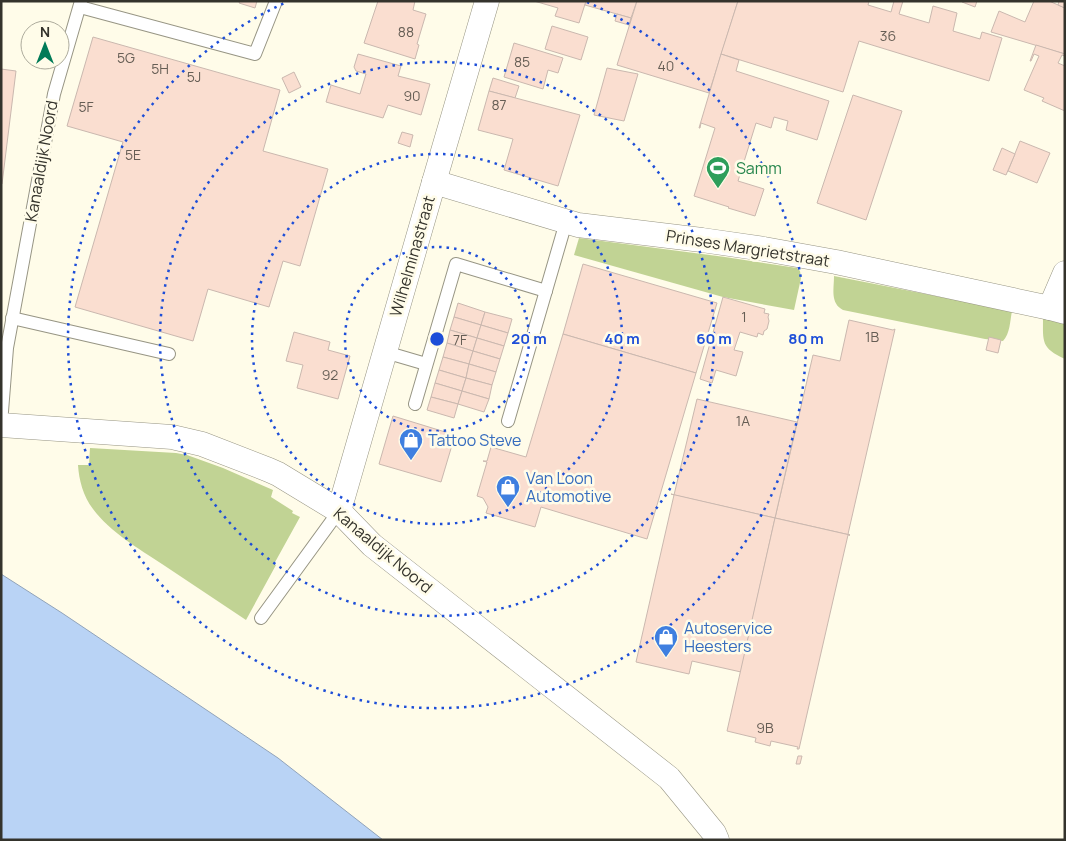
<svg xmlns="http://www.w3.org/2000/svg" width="1066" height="841" viewBox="0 0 1066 841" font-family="Manrope,sans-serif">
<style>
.green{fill:#c1d394}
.water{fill:#b9d3f5;stroke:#91a3b9}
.building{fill:#faded0;stroke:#cab8af}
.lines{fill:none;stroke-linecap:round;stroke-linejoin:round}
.service-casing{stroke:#979584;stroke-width:14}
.minor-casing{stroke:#979584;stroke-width:25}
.service{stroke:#fff;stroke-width:12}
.minor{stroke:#fff;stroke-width:24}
.ring{fill:none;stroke:#1d4ed8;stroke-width:2.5;stroke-dasharray:2.5 5}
.labels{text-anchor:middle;stroke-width:5;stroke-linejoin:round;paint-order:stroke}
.number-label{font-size:14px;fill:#665e55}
.street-label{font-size:16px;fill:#34332c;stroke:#fffce9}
.leisure-label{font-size:16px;fill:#27864d;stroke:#fffce9;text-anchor:start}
.shop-label{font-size:16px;fill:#366cbe;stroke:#fffce9;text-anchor:start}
.centre{fill:#1d4ed8;stroke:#fffce9;stroke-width:2.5}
.ring-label{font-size:15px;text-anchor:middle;font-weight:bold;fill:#1d4ed8;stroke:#fffce9;stroke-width:5;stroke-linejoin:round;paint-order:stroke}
</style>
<rect width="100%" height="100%" fill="#fffce9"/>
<g class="green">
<path d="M579 238 725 257 797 268 800 271 801 278 794 310 723 297 574 255Z"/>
<path d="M834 276 1012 311C1010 321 1010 334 1003 341L985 339 843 310C830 303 834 289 834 276Z"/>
<path d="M1043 318 1065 324V359C1041 348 1043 342 1043 318Z"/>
<path d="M90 448 176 453 187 455 223 468 273 490 271 497 293 511 292 513 300 517 274 564 276 565 246 620C218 601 190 583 162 564 138 548 110 532 93 509 83 496 79 480 78 465H89Z"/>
</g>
<path class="water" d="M1 574 62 613 278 758 383 840H1Z"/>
<g class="building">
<path d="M240 1H257L255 8 239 3Z"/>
<path d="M378 1H415L413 10 426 14 417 44 419 45 415 59 364 43Z"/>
<path d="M534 1H586L579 23 555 16 558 8Z"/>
<path d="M586 1H637L631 18 585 5Z"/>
<path d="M637 1H738L709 93 617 65Z"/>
<path d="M738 1H869L868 5 891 12 894 1H903L899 14 929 23 933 6 957 13 953 31 980 39 982 32 1002 38 989 81 859 41 843 92 721 54Z"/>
<path d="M962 1H977L975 7 962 2Z"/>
<path d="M1034 1H1049L1065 8V54L991 32 999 11 1025 22Z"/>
<path d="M1059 1H1065V8L1058 5Z"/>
<path d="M617 14 631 18 629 25 615 21Z"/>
<path d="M552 26 588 37 581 60 545 49Z"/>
<path d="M93 37 280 90 263 151 328 169 300 266 283 261 269 307 208 289 193 341 75 307 123 142 67 126Z"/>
<path d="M514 43 563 58 558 73 548 70 543 89 504 77Z"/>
<path d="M1036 45 1065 54V56L1062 55 1058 63 1065 66V111L1042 101 1044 98 1024 90 1039 56 1034 54 1031 61H1030Z"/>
<path d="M358 54 401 66 398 76 430 84 421 115 388 105 383 118 326 102 331 85 360 94 366 74 356 71 354 67Z"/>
<path d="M721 54 739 60 736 71 829 101 817 140 786 130 788 121 774 117 771 128 756 123 738 181 764 189 755 216 728 208 729 207 694 196 715 128 701 123 700 128H699Z"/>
<path d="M607 68 638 74 624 121 594 115Z"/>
<path d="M1 69 16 71 2 184H1Z"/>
<path d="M294 72 301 87 289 93 282 78Z"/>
<path d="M493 78 519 86 515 98 489 91Z"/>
<path d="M489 91 580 115 558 186 504 170 513 139 478 130Z"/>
<path d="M853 95 902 111 866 220 817 203Z"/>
<path d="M402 132 413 135 410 147 398 143Z"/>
<path d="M1020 141 1050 153 1037 183 1008 171Z"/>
<path d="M1002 148 1015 154 1006 175 993 170Z"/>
<path d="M583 264 717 303 696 373 563 334Z"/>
<path d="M723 297 765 309 764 313 769 314 768 317 769 321 767 329 764 331 763 335 758 333 757 337 740 332 734 350 743 352 736 376 716 370 712 383 700 379Z"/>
<path d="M458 303 485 312 481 325 454 317Z"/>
<path d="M485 312 512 319 508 333 481 325Z"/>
<path d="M454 317 481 325 477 338 450 330Z"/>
<path d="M849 320 893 330 895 329 848 534 850 535 775 518 813 355 840 361Z"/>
<path d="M481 325 508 333 504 346 477 338Z"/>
<path d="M450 330 477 338 473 351 447 343Z"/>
<path d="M294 332 330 342 328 350 350 356 338 399 297 388 303 365 286 361Z"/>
<path d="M563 334 696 373 647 539 541 507 535 527 486 513 488 507 483 498 477 496 487 462 483 461H487L491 447 526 457Z"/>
<path d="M989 337 1001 340 998 353 986 350Z"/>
<path d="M477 338 504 346 500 359 473 351Z"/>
<path d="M447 343 473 351 469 364 443 357Z"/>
<path d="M473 351 500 359 496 372 469 364Z"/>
<path d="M443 357 469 364 466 378 439 370Z"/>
<path d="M469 364 496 372 492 385 466 378Z"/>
<path d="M439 370 466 378 462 391 435 383Z"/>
<path d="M466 378 492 385 489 399 462 391Z"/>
<path d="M435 383 462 391 458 404 431 397Z"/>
<path d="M462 391 489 399 484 412 458 404Z"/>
<path d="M431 397 458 404 454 418 427 410Z"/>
<path d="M697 399 797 422 775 518 674 495Z"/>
<path d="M393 416 455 435 441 482 379 464Z"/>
<path d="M671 494 775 518 741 672 692 661 689 674 636 662 674 495Z"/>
<path d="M775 518 850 535H848L799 749H797L798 747 771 741 770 746 755 742 756 738 727 731Z"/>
<path d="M798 756H802L800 764H796Z"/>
</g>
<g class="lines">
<g class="service-casing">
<g id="service">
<path d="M80 7 255 54 276 1"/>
<path d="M12 318 169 354"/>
<path d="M385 352 426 364"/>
<path d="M415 404 456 264 546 291"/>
<path d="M508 421 566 222"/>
<path d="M1 424 7 348 54 94 81 1"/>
<path d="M261 618 339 511"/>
</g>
</g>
<g class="minor-casing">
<g id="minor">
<path d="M434 182 578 225 702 240 764 249 836 262 1050 308 1065 312"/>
<path d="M1050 308 1065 273"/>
<path d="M1 425 172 437 202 444 269 470 278 474 339 511 372 545 669 778 714 833 717 840"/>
<path d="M339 511 434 182 487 1"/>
</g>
</g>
<use href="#service" class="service"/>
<use href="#minor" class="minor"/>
</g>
<g class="ring">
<circle cx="437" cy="339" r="92"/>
<circle cx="437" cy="339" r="185"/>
<circle cx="437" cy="339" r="277"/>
<path d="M587 2A369 369 0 1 1 287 2"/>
</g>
<defs>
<g id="stadium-pin" transform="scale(1.25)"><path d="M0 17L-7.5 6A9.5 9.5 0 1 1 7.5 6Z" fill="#2e9e5b" stroke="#fffce9"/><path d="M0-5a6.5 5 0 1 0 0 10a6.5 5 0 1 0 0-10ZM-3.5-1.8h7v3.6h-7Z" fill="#fff"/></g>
<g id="shop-pin" transform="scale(1.25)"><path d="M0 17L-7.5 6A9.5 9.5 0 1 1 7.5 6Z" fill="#3f7fe0" stroke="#fffce9"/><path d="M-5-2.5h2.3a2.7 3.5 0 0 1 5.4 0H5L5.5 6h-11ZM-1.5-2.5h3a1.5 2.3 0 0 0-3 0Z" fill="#fff"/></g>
</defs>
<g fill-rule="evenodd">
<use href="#stadium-pin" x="718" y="168"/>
<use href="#shop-pin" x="411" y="440"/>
<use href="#shop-pin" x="508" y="487"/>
<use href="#shop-pin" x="666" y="637"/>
</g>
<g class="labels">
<g class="number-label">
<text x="406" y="37">88</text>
<text x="888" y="41">36</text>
<text x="126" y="63">5G</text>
<text x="522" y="67">85</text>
<text x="666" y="71">40</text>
<text x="160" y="74">5H</text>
<text x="194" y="82">5J</text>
<text x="412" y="101">90</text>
<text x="499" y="110">87</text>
<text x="86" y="112">5F</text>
<text x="133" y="160">5E</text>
<text x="744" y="322">1</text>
<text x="872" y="342">1B</text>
<text x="460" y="345">7F</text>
<text x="330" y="380">92</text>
<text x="743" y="426">1A</text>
<text x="765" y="733">9B</text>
</g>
<g class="street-label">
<text transform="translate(41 161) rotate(-80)" y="6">Kanaaldijk Noord</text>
<text transform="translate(748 248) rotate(9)" y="6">Prinses Margrietstraat</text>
<text transform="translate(412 256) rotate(-74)" y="6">Wilhelminastraat</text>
<text transform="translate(383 550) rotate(40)" y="6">Kanaaldijk Noord</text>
</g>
<g class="leisure-label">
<text x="736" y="174">Samm</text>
</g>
<g class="shop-label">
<text x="428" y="446">Tattoo Steve</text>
<text x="526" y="484">Van Loon<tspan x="526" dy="18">Automotive</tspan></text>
<text x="684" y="634">Autoservice<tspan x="684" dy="18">Heesters</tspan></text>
</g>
</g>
<circle cx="437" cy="339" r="8" class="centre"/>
<g class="ring-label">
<text x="529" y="344">20 m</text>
<text x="622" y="344">40 m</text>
<text x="714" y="344">60 m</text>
<text x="806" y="344">80 m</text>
</g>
<rect width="1066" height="841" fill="none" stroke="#34332c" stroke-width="5"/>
<g transform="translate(45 45)"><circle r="24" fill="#fffce9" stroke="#aeac9d"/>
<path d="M0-4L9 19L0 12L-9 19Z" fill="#017b58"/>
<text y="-8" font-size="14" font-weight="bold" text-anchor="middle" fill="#34332c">N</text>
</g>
</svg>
